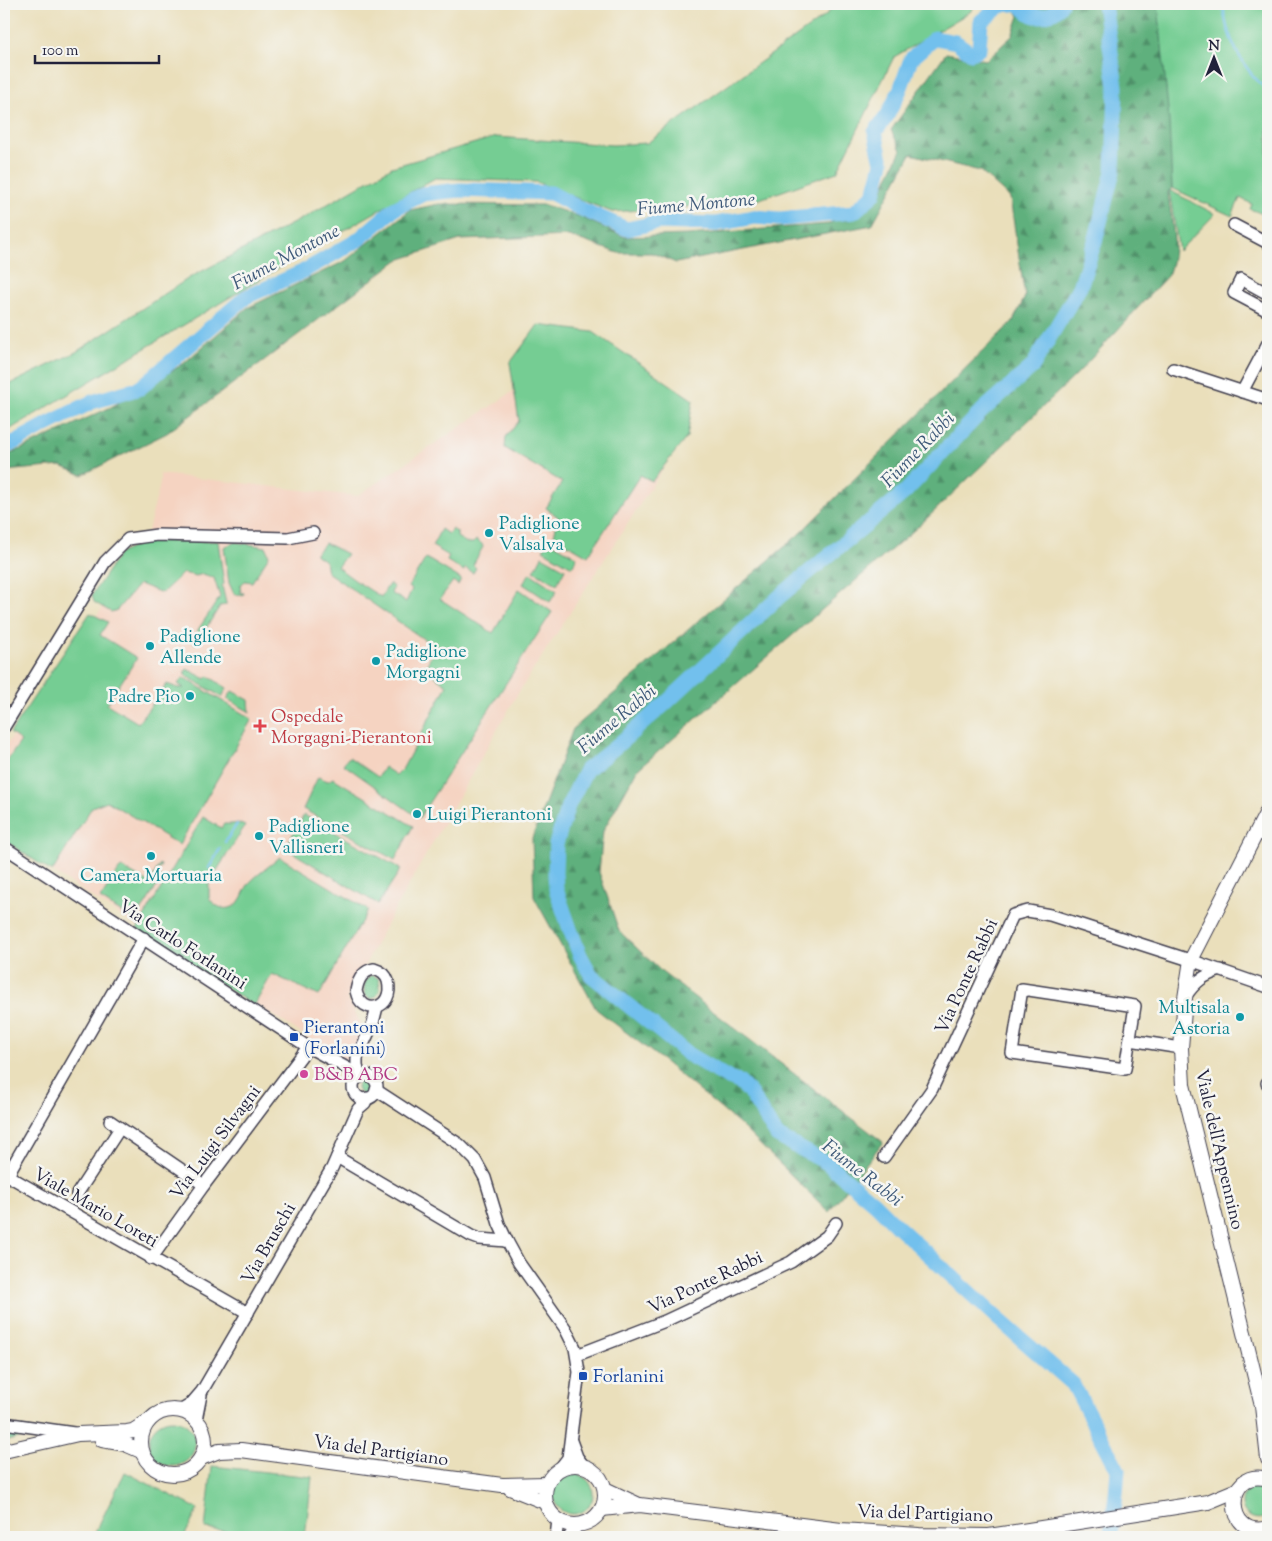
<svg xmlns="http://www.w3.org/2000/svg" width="1272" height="1541" viewBox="0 0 1272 1541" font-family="'Sorts Mill Goudy',serif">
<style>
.built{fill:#f5d3c1}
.green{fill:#74cd93;stroke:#4b7867}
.forest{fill:url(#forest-firs);stroke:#40695c}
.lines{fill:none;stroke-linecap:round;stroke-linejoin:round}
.stream{stroke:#72c0ed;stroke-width:2.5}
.river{stroke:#72c0ed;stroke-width:15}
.minor-casing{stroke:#403e4e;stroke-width:14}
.major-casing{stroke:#403e4e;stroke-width:16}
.minor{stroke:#fff;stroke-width:11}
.major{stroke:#fff;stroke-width:14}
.culture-dot{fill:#0f9aa8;stroke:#f6f6f2;stroke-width:2}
.health-dot{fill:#e0444e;stroke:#f6f6f2;stroke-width:2}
.transit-dot{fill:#1a4fb4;stroke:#f6f6f2;stroke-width:2}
.hotel-dot{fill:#d1479c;stroke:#f6f6f2;stroke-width:2}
.labels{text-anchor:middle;stroke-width:5;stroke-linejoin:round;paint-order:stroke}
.culture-label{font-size:18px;fill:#0d838f;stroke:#f6f6f2;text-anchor:start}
.health-label{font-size:18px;fill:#be3a42;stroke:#f6f6f2;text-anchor:start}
.street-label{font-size:18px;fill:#22223b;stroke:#f6f6f2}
.transit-label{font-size:18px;fill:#164399;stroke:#f6f6f2;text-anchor:start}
.hotel-label{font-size:18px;fill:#b23c85;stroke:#f6f6f2;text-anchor:start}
.water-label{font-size:19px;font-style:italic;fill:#3e5979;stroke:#f6f6f2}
</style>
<defs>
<pattern id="forest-firs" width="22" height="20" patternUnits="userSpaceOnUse" patternTransform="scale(1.25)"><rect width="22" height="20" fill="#5fb07d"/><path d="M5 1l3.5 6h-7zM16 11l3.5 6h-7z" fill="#4e8f68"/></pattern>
</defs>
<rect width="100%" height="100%" fill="#f6f6f2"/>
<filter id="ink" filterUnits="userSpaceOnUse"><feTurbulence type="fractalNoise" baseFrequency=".02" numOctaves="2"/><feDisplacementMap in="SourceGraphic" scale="10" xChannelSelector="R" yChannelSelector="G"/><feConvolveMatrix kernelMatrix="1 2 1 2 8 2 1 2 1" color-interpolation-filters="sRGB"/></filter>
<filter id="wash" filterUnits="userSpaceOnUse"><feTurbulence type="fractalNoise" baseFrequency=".0096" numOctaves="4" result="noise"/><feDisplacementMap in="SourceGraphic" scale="20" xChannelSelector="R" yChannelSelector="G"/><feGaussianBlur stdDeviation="1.12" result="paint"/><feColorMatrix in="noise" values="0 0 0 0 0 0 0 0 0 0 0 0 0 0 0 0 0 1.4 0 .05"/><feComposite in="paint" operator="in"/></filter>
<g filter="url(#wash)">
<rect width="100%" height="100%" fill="#eadfbb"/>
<path class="built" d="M533 378 677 447 517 695 391 916 347 998 360 1022 359 1071 4 840V748L143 550 160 484V474L357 496Z"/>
<g class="green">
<path d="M836 4H976L970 12 894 57 837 172 751 202 612 212 536 182 435 178 287 263 4 433V387L76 352 189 278 307 216 392 167 496 137 613 145 647 143 825 16Z"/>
<path d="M1158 4H1268V216L1250 209 1252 204 1240 198 1232 216 1172 188Z"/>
<path d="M1169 190 1215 214 1179 251Z"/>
<path d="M538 325 593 332 693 400 687 437 652 481 640 475 588 556 554 536 558 517 546 508 562 482 505 448 506 437 519 421 510 363Z"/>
<path d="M441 529 448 534 452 529 457 532V537L467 543H473L476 540 482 544 483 547 473 565 476 568 473 573 465 568 464 571 447 561 449 556 432 546Z"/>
<path d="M146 541H218L224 584 222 586 226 603V605L220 606 196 644 191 640 220 597 214 578 203 574 196 576 183 573 162 593 139 584 117 610 111 612 94 602 92 595 119 554Z"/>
<path d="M549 541 577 557 572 567 543 550Z"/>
<path d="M235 542 266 547 269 556 252 582 245 581 240 586 241 593H244L243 595 234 594 229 583 224 547Z"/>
<path d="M325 543 347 554 337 567 356 581 381 597 389 584 394 587 391 593 406 602 412 589 408 587 426 558 461 579 458 585 453 581 440 599 493 633 519 589 552 612 419 818 343 764 349 757 378 777 384 767 396 775 403 768 447 685 425 669 435 647 327 572 325 561 315 554Z"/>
<path d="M542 556 565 569 557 584 534 571Z"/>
<path d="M530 573 557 591 550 602 523 584Z"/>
<path d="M90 613 108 622 100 635 137 658 107 704 138 723 167 684 178 688H184L178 684 182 679H186L252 719 179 845 107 801 92 807 52 872 4 840V765L21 741 10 733Z"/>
<path d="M187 669 206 679 208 676 227 688 222 697 186 676 185 672Z"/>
<path d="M232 691 249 700 250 712 227 699Z"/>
<path d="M318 777 328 781 333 778 413 826 395 860 303 809Z"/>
<path d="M304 815 401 869 378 904 285 848Z"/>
<path d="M203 817 221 828 224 824H232L238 823 245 826 209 883V898C216 908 228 913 238 903 243 897 245 888 250 882 259 873 271 865 280 857L368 910 319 996 272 974 254 1006 137 929Z"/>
<path d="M160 864 161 865 156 875 162 878 135 921 100 899 121 867 149 883Z"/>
<path d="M372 975 378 978C381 986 381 996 371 999L365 995C363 987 364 980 372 975Z"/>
<circle cx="365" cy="1087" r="8"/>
<circle cx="172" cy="1443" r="23"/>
<path d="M4 1425 40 1432 4 1442Z"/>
<path d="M212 1466 312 1477 305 1537H276L205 1529Z"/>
<path d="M125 1472 198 1509 184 1537H93Z"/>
<circle cx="573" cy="1494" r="20"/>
<path d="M1254 1486H1260L1268 1489V1516C1246 1528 1230 1498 1254 1486Z"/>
</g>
<path class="forest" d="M1012 4H1158L1169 120 1172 188 1168 192C1171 223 1180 245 1168 275L1078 373 921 524 637 770 603 831 599 872 619 931 663 973 883 1142 829 1212 739 1124 666 1063 596 1009 534 897 532 838 573 729 797 536 1013 321 1025 297 1010 198 980 171 911 154 872 225 676 263 652 253H618L569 236 460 240 398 260 167 433 82 475 61 466 4 471V457L111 407 183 364 247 308 345 261 410 210 439 204 545 205 578 216 625 237 688 235 829 224 882 190 901 150 891 130 946 53 986 60 1012 36 1019 16Z"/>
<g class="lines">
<g class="stream">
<path d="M1223 4C1225 35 1243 71 1268 90"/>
<path d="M225 842 237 824"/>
<path d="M209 868 220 849"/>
</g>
<g class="river">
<path d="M1019 4C1022 7 1027 13 1032 15 1042 19 1056 13 1061 4"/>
<path d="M1104 4 1116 87 1113 171 1096 238 1080 287 1032 367 983 410 904 493 779 597 666 703 613 749 586 770 568 806 556 844 555 873 556 889 571 932 580 955 591 975 689 1055 728 1078 739 1082 750 1093 777 1136 827 1163 874 1203 896 1225 996 1317 1073 1384 1118 1470 1116 1494 1111 1533 1108 1537"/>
<path d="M4 448 48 424 92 402 140 388 246 297 302 272 358 240 394 209 423 194 460 190 551 193 579 208 627 229 660 222 716 224 754 217 780 219 854 212 874 194 882 163 875 132 887 116 900 90 911 59 935 38 956 42 971 53 979 49 981 21 1002 5 1014 4"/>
</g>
</g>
</g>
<g filter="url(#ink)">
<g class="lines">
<g class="minor-casing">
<g id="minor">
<path d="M1234 225 1268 243"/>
<path d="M1268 294 1241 279 1234 293 1268 311"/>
<path d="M1173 369 1268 400"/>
<path d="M1242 392 1268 343"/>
<path d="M4 727 105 562 128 539 157 535 288 538 313 533"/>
<path d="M4 847 308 1047 349 1069 359 1077"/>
<path d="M144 938 12 1167 9 1175 12 1178 248 1313"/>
<path d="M374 969C381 971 386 974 388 981 395 1009 362 1018 356 991 358 980 362 971 374 969Z"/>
<path d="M1022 989 1135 1006 1125 1069 1012 1053Z"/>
<path d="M1185 997C1195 982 1204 975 1221 970"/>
<path d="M1130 1040 1181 1048"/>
<circle cx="365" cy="1087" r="12"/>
<path d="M360 1077 357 1066V1058L373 1023 377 1007"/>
<path d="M1267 1083 1268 1084"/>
<path d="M376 1090 459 1144 475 1160 485 1178 499 1224 507 1241 519 1263 565 1328 575 1348 579 1372 568 1458 561 1467"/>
<path d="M110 1121 204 1185"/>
<path d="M337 1157 471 1236 479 1239 507 1241"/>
<path d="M884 1157 932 1089 1013 915 1028 911 1050 915 1196 962 1268 987"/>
<path d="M77 1194 120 1128"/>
<path d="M151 1259 204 1185 308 1047"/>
<path d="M577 1355 665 1321 791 1262 827 1236 836 1223"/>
<path d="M180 1411 190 1405 202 1391 332 1168 358 1109 365 1103 367 1098"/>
<path d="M196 1420 201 1395"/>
<path d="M4 1423 74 1433"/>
<path d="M571 1441 577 1457 583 1465"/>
<path d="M556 1537 558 1520"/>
<path d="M569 1537 578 1525"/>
</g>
</g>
<g class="major-casing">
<g id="major">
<path d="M1268 810 1191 960 1185 998 1181 1048 1183 1085 1262 1406 1268 1459"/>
<circle cx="173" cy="1442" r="32"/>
<path d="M102 1440 125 1444 141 1451"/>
<path d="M4 1451 78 1434 127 1432 133 1431 147 1422"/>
<path d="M201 1458 219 1451 241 1450 502 1485 546 1484"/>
<circle cx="575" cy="1495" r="30"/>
<path d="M1268 1479C1223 1466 1224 1541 1268 1528"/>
<path d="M510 1488 545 1502"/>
<path d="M605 1489 637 1504"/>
<path d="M602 1509 640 1505 841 1530 919 1535 989 1536 1208 1502 1237 1490"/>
</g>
</g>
<use href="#minor" class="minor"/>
<use href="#major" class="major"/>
</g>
</g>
<g class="culture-dot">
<circle cx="489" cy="533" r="5"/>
<circle cx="150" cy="646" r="5"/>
<circle cx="376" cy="661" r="5"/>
<circle cx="190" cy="696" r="5"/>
<circle cx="417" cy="814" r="5"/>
<circle cx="259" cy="836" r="5"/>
<circle cx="151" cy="856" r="5"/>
<circle cx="1240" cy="1017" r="5"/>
</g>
<path class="health-dot" d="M257.5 718.5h5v5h5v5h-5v5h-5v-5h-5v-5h5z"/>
<g class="transit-dot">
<rect x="289" y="1032" width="10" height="10" rx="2.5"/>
<rect x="578" y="1371" width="10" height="10" rx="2.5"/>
</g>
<circle class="hotel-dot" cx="304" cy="1074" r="5"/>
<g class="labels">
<g class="culture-label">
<text x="499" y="529">Padiglione<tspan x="499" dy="21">Valsalva</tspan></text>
<text x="160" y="642">Padiglione<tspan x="160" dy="21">Allende</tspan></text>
<text x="386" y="657">Padiglione<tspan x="386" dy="21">Morgagni</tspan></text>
<text x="180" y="702" text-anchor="end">Padre Pio</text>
<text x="427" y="820">Luigi Pierantoni</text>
<text x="269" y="832">Padiglione<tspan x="269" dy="21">Vallisneri</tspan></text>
<text x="151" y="881" text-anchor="middle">Camera Mortuaria</text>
<text x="1230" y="1013" text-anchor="end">Multisala<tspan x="1230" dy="21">Astoria</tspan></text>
</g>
<g class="health-label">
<text x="271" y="722">Ospedale<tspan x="271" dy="21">Morgagni-Pierantoni</tspan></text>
</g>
<g class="street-label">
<text transform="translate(183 944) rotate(33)" y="6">Via Carlo Forlanini</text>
<text transform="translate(966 976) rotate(-65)" y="6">Via Ponte Rabbi</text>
<text transform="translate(215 1142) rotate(-53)" y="6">Via Luigi Silvagni</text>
<text transform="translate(1220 1149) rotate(77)" y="6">Viale dell'Appennino</text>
<text transform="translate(96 1207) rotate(30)" y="6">Viale Mario Loreti</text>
<text transform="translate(268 1243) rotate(-60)" y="6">Via Bruschi</text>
<text transform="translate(705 1282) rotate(-25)" y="6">Via Ponte Rabbi</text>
<text transform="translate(381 1450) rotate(8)" y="6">Via del Partigiano</text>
<text transform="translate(925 1513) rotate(2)" y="6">Via del Partigiano</text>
</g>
<g class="transit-label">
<text x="304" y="1033">Pierantoni<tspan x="304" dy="21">(Forlanini)</tspan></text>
<text x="593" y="1382">Forlanini</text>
</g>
<g class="hotel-label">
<text x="314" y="1080">B&amp;B ABC</text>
</g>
<g class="water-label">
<text transform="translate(696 203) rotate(-5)" y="7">Fiume Montone</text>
<text transform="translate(285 256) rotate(-28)" y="7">Fiume Montone</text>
<text transform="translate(917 449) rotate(-46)" y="7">Fiume Rabbi</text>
<text transform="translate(616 718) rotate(-40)" y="7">Fiume Rabbi</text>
<text transform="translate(863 1172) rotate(38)" y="7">Fiume Rabbi</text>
</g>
</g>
<rect width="1272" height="1541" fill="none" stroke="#f6f6f2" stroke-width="20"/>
<g transform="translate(1214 58)" stroke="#f6f6f2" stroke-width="4" paint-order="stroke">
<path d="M0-4L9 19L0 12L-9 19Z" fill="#22223b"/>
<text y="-8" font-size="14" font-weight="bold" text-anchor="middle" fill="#22223b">N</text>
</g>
<path d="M35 55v8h124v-8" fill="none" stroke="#22223b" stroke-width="2.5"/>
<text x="42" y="55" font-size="15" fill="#22223b" stroke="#f6f6f2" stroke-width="4" paint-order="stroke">100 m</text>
</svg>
